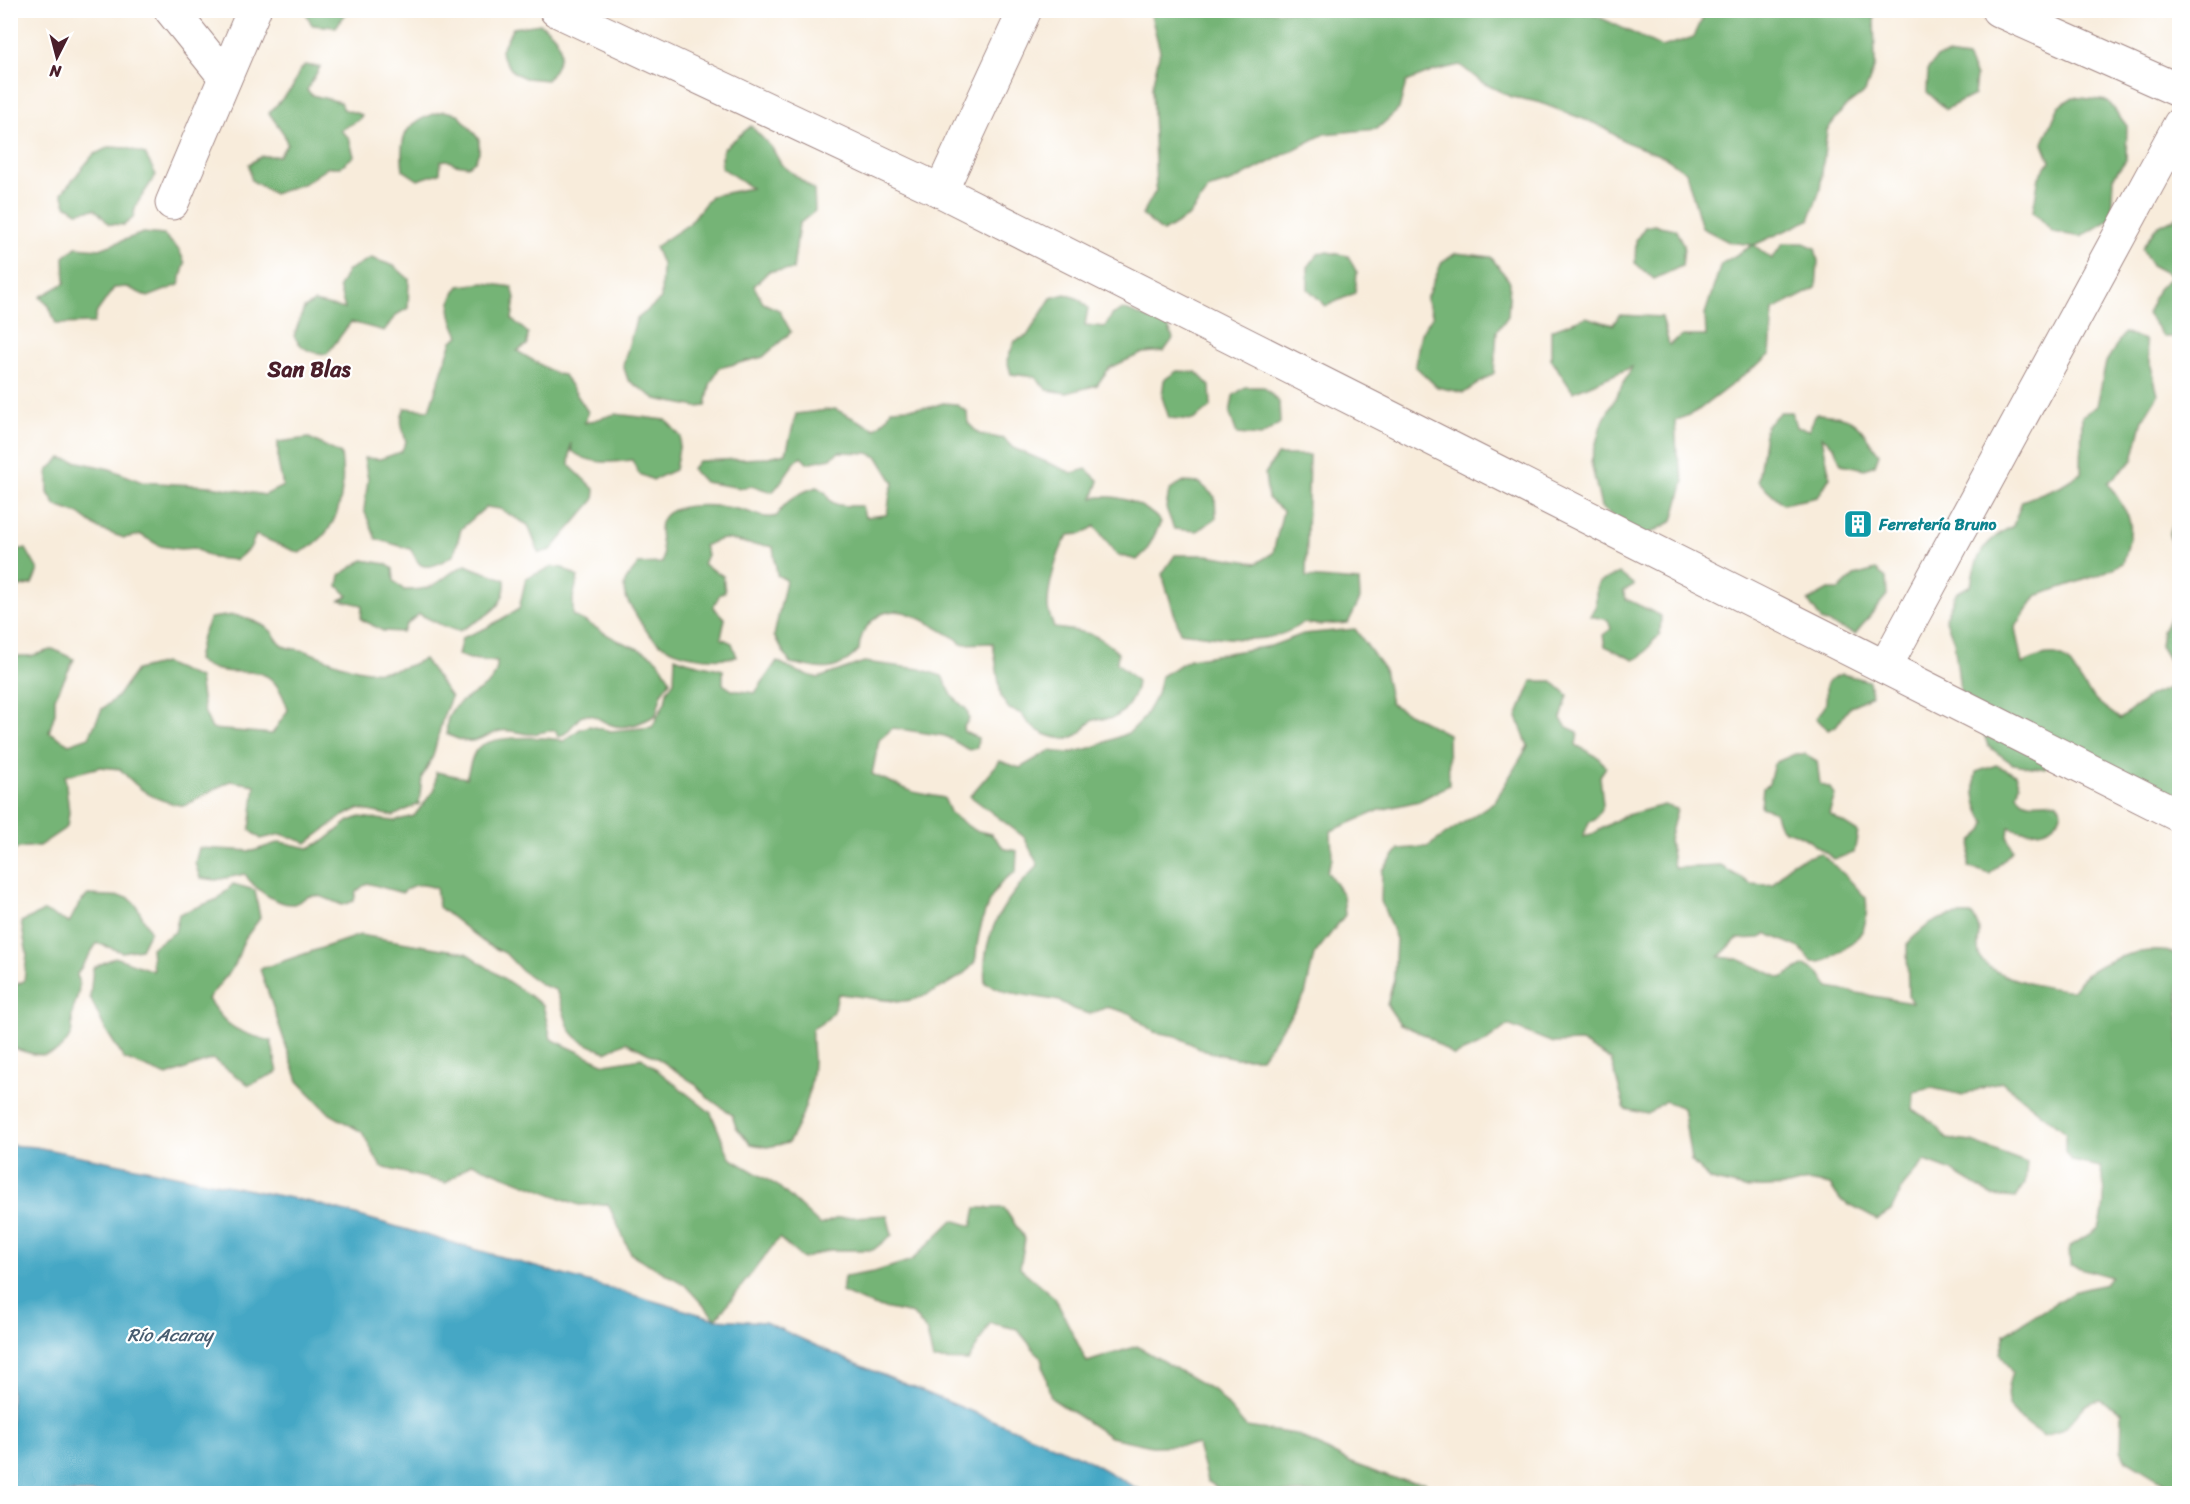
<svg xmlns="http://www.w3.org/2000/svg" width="2190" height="1504" viewBox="0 0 2190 1504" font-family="Sriracha,sans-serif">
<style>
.forest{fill:#74b476;stroke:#5f6a50;stroke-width:1.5}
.water{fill:#45a7c5;stroke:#486378;stroke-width:1.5}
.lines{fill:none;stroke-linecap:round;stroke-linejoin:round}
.minor-casing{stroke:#a18683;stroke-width:35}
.minor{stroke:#fff;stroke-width:33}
.labels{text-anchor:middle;stroke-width:4.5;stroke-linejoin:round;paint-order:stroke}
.culture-label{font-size:16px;font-weight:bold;fill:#0d838f;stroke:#fff;text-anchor:start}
.water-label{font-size:18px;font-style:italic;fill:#485c70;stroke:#fff}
.district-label{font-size:22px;font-weight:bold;fill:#4a1f2b;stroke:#fff}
</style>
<rect width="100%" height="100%" fill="#fff"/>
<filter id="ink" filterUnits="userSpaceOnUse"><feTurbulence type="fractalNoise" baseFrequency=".0167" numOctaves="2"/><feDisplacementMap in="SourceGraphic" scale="12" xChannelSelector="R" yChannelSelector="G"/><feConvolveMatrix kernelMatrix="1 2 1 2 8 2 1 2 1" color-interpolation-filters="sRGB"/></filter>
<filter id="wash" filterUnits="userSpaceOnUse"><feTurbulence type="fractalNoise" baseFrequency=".008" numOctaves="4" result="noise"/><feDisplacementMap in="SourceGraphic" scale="24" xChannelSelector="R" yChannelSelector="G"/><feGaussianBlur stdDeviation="1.35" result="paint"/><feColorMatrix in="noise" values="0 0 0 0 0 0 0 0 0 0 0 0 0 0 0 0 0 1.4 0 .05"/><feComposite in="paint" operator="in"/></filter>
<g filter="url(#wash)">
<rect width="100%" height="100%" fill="#f8ecdb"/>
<g class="forest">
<path d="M305 11H348L336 27 312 25Z"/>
<path d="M1150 11H1565L1597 16 1662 47 1694 37 1706 11H1874L1875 65 1865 92 1844 108 1827 130 1820 190 1809 220 1754 245 1772 259 1783 243H1804L1815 248 1818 261 1816 288 1773 310 1770 355 1697 411 1675 421 1677 454 1684 481 1673 521 1641 538 1601 507 1591 462 1601 425 1632 367 1573 392 1551 359V330L1586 317 1613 325 1619 315 1662 317 1669 345 1682 336H1706L1705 314 1721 264 1753 245 1729 242 1702 228 1686 172 1664 157 1626 142 1599 125 1538 102 1512 97 1483 83 1460 65 1434 71 1406 82 1399 109 1377 129 1324 134 1233 181 1208 189 1189 216 1163 232 1142 215 1156 190 1152 87 1160 51Z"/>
<path d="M540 24C566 40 565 57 547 80L525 78 514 73 502 57 501 50 513 28Z"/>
<path d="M1947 55 1967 58 1976 76 1974 95 1946 109 1927 92 1928 69 1937 57Z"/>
<path d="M305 65 320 67 307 90 312 95 340 102 343 109 362 115 359 120 340 130 349 138 354 156 340 167H328L305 183 274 194 251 180 249 164 262 156H279L287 144 284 134 269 113 292 88 299 72Z"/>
<path d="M2073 97 2108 101 2127 126 2126 160 2114 176 2112 218 2081 237 2053 232 2033 211 2039 177 2050 161 2043 143 2059 106Z"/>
<path d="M444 111 458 114 479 139V152L475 161 468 166 455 164 447 160 441 161 440 173 418 180 403 170C398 132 407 121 444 111Z"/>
<path d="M751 126 772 148 781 164 814 190 815 211 799 224 793 270 769 271 754 286 763 303 779 310 791 332 763 357 719 368 710 385 706 406 697 407 656 399 628 380 623 365 636 320 661 299 662 264 655 247 689 224 711 196 751 188 721 167 723 149Z"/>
<path d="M109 147 127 148 145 154 156 175 136 205 133 218 124 225 109 224 95 209 77 212 66 205 62 193 93 155Z"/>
<path d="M2179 216V337H2164L2147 314 2158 289 2172 276 2151 265 2142 248 2155 228Z"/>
<path d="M1654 225 1675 229 1684 246 1682 266 1654 279 1635 263 1636 240 1645 227Z"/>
<path d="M143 233 164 235 179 250 185 263 179 285 148 297 127 287 114 288 97 312 94 323 56 324 49 306 40 297 65 283 64 257 76 247 100 249Z"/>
<path d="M1327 252 1348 256 1357 273 1355 293 1326 306 1308 289V267L1318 254Z"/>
<path d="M1456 253 1491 257 1510 282 1508 316 1497 331 1494 373 1464 393 1437 387 1415 366 1421 333 1433 316 1426 299 1442 262Z"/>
<path d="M371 258 394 266 409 279 408 308 396 315 384 331 351 322 327 354C311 353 302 350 294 336L304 308 314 302 345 309 339 287 348 270Z"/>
<path d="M484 283 512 287 515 298 512 319 528 333 527 345 517 351 556 374 564 375 588 412 585 423 615 414 666 420 681 437 675 470 653 480 639 474 632 460C610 463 590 465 572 451L571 443 569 465 595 490 594 500 551 550 539 553 528 525 500 509 486 507 461 529 454 555C446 560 426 573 418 562 414 557 414 553 410 549L376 539 364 510 368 479 364 458 380 459 401 452 406 442C403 430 398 419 405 408L429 410 452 341 459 336C450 317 445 304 459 286Z"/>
<path d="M1065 294 1079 299 1088 308 1085 325 1105 327 1112 315 1123 309 1168 326 1173 339 1164 351 1143 353 1109 368 1097 385 1067 393 1047 390 1035 377 1011 374 1007 360 1015 341 1027 336 1051 298Z"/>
<path d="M2124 333 2145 340 2158 395 2143 419 2133 460 2108 483C2131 520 2137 519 2123 563L2099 575 2036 596 2015 628 2022 664C2072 638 2068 671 2094 698 2101 706 2112 712 2120 719L2151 695 2174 686 2171 664 2160 646 2162 631 2179 603 2180 800 2062 750 2045 769 2013 764 1988 746 1976 710 1962 705 1954 641 1945 618 1956 593 1971 585C1976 554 1985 540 2013 526L2022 501 2060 486 2081 473 2082 416 2097 406 2106 362Z"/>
<path d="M1177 371 1196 372 1210 386 1211 407 1193 420 1169 418 1162 397 1164 380Z"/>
<path d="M1245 387H1264L1279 402 1280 423 1261 436 1237 434 1230 414 1233 396Z"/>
<path d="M943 403 956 404 967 412 968 423 979 434 1004 439 1013 448 1072 473 1086 469 1099 481 1093 498C1117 493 1144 503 1161 522L1147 550 1137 560 1117 555 1095 526 1082 534 1069 535C1058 547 1048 587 1048 604 1047 612 1052 620 1054 628 1083 632 1097 631 1118 653L1117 663 1137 681C1136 695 1127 712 1113 718 1107 720 1100 718 1094 720 1087 722 1084 732 1077 735 1059 745 1029 730 1022 714L1009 709 1001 697 993 643 961 644 957 639C932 627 897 595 872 621 864 629 859 638 859 650 834 676 823 669 790 663L774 636 786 580 777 575 773 547C764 544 754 546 745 543 725 538 723 537 704 546L707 555 703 564 723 576 725 592 720 594 713 607 725 619 721 638 732 643 737 657C711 661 673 657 653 638 644 630 638 618 632 608 627 601 622 591 625 582 627 576 635 570 638 564L662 563C666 550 657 535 661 523 668 498 723 506 742 510 754 513 765 520 777 516 785 500 800 492 817 487L826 493C830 509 848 505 862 506L865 517 886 515C891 504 887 493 894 483L878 457 868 453 839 452 831 458 807 463 801 457C788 466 784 482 772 492L753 486 741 488 704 482 692 469 698 461 764 458 786 453 796 414 835 409 875 429 887 418 891 409 931 407Z"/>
<path d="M1780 412H1792L1796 427 1809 430 1816 414C1858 416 1855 422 1879 454L1875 465 1865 469 1841 464 1834 447 1822 437 1830 477 1818 497 1783 504 1758 481 1766 426Z"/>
<path d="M309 438 341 454C346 494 340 535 299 553L256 535 250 548 236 560 213 558 194 548 180 549 160 546 141 535 124 538 99 529 79 514 56 506 48 493V470L61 458 110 469 142 482 211 486 265 495 283 486 278 462V442Z"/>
<path d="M1277 455H1309L1306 577 1359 581 1360 599 1348 623 1321 625 1302 623C1269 649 1220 637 1180 632L1162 574 1175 555H1207L1257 563 1273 553 1283 511 1268 498 1265 474Z"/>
<path d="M1182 482 1200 483 1215 497 1216 518 1197 531 1174 529 1166 508 1169 491Z"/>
<path d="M2176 515H2179V581L2169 533Z"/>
<path d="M11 549H26L38 570 32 584 11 589Z"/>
<path d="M363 560 386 564 393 569 394 581 404 590C442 591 437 577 466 565 479 572 492 573 505 580 507 609 481 619 459 631 445 629 433 620 419 614L406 625 402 632 383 631 361 619 362 605 340 600 348 596 338 586 340 575Z"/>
<path d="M552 567 563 568 578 577 573 598V616C589 622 601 632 615 639 641 652 657 649 670 681L662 692 656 715C644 722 624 731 609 724 599 720 594 713 582 715L566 733 558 737 556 731C547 730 542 733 533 734 523 735 509 728 500 731 475 739 473 748 447 734 441 690 499 700 497 662L470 659 458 655 462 638 486 628 519 609 526 578Z"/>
<path d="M1876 570 1886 578 1887 595 1855 634 1822 621 1808 601 1828 590H1839L1854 576Z"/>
<path d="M1619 573 1634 585 1623 591 1626 599 1661 616 1660 636C1647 642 1652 652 1634 660L1605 646 1603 635 1611 629 1608 620 1590 616 1596 605V588L1599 582Z"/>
<path d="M234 615C247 619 261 622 271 631 275 635 278 643 283 646 289 649 299 649 306 651 350 668 378 683 424 659L451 697 443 717 433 756 422 777 419 804 393 816 358 809 343 816 307 843 281 834 261 839 250 830 255 785 230 781 184 806C153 800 141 792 120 769L100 767 65 776 69 812 67 827 39 846 19 848 11 852V656H31L53 649 74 659 55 698V713L49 732 69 744 89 737 102 709 117 697 136 670 164 663 199 678 204 711 212 729 272 734 288 710C268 645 236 690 197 660L202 636 210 618Z"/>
<path d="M1355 629 1384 669 1391 704 1448 734 1449 785 1419 801 1380 810 1331 831 1332 859 1327 871 1343 895 1345 915 1314 955 1305 995 1261 1058H1236L1205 1051 1176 1036 1154 1032 1129 1013 1107 1007 1090 1014 1073 1009 1060 1001 1007 992 985 983C981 932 1004 901 1038 865L1024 837 970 796 1000 761 1020 768 1049 751 1069 753 1094 747 1130 732 1143 719 1157 694 1161 676 1190 659 1271 646 1303 634Z"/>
<path d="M675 657C691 664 706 665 723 670V684L732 690 755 693 777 661 798 672 818 678 864 662 920 669 942 676 953 697 967 710 969 719 963 728 964 732 978 738 977 748 969 750 945 736 893 728 879 740 872 774 913 792 944 798 951 814 974 830 991 834 1005 849 1017 851 1016 872C990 885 982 917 977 945 976 950 977 959 974 963 965 977 927 997 911 1000 896 1004 857 995 838 994 835 1014 829 1020 812 1029 811 1041 813 1051 813 1062 812 1090 803 1119 788 1143L767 1147 751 1144 736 1127 732 1115 707 1097 695 1084 657 1058 626 1042 606 1052C562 1036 572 1030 556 990L542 985 521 970 505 953 486 944 439 907 436 888C422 884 414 882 402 893L367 883 356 892 354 901 343 905C333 902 321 894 311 896 304 897 299 903 293 904 276 905 253 888 245 874L216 880 200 878 195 863 199 848 253 851 280 842 309 848 324 841 349 821 360 817 394 821 414 816 435 789 436 772 466 778C470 768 471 754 479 747 495 735 546 736 564 741L580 729 590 726 611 731 652 727 665 702 667 691 674 681Z"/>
<path d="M1842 674 1869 681 1872 695 1850 707 1836 726 1828 730 1816 718C1818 715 1823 710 1825 706 1830 691 1817 682 1842 674Z"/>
<path d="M1532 681H1552L1568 695 1561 719 1567 727 1578 732 1576 745 1598 757 1606 767 1600 776 1603 805 1595 820 1589 822 1583 837 1591 835 1623 816 1664 805 1677 809 1669 840 1674 868 1721 866 1751 884 1765 885 1773 884 1792 862 1820 853 1846 876 1866 898C1869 928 1862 938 1838 953 1829 959 1824 963 1812 962L1800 948 1767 934 1760 938 1737 939 1719 957 1738 959 1781 978 1805 965 1820 974 1829 988 1912 1003 1908 996 1907 944C1927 923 1942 913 1972 915 1985 932 1975 938 1979 955 1986 977 2051 990 2072 990 2094 960 2143 944 2179 954V1492L2125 1459 2121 1450 2122 1412 2100 1400C2073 1406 2079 1419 2062 1430 2057 1433 2049 1434 2043 1436 2016 1415 1998 1410 2012 1373L2000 1352 2005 1334 2073 1292 2105 1284 2111 1277 2070 1265 2069 1247 2099 1228C2106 1206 2105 1189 2100 1167L2072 1161 2066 1151V1133L2001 1081 1963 1095 1932 1088 1914 1092 1913 1110 1934 1123 1947 1139 1972 1142 2027 1163 2025 1184 2016 1198 1993 1196 1952 1171 1925 1161 1904 1185 1891 1211 1877 1220 1840 1200 1830 1185 1807 1181 1788 1186 1745 1188 1710 1180 1691 1161 1683 1108 1665 1101 1648 1114 1625 1109 1611 1060 1581 1042 1553 1043 1508 1025 1484 1043 1454 1056 1425 1035 1400 1024 1387 1005 1394 979 1396 939 1381 901 1382 871 1399 849 1427 847 1495 801 1528 746 1517 717Z"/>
<path d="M1795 754H1805L1817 761 1820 784 1830 788 1835 795 1829 814 1858 832 1854 853 1834 859C1824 852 1813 843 1803 837 1786 826 1780 838 1775 812L1761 807 1763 788 1769 784 1774 763Z"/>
<path d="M1996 765 2016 774 2020 784 2017 794C2027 809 2043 799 2057 802L2062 811C2055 834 2028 835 2009 827L2008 837 2013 850 1990 874 1968 867 1972 841 1983 831 1986 823C1975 809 1973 789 1976 772Z"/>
<path d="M233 884 255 890 260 918 244 940 235 965 208 999C227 1029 238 1032 271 1041L278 1072 249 1085 212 1059 167 1076 124 1059 105 1029 90 997 93 968 115 957 153 971 151 948 175 932 179 914 218 899Z"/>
<path d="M88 895 128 897 136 905 150 931 141 949 122 952 97 943 77 974C82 995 75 997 72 1015 71 1021 74 1029 71 1034 58 1063 34 1056 11 1047V987L24 981 27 954 21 922 44 911 69 923 79 904Z"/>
<path d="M360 935 466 953 543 1005 551 1039 605 1064 642 1058 711 1113 730 1158 778 1186 820 1225 838 1218 887 1215 892 1235 873 1250H829L803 1259 779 1238 716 1319 684 1284 631 1254 608 1204 579 1205 472 1163 446 1183 381 1167 362 1132 330 1114 298 1081 260 969Z"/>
<path d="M976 1208H1004L1025 1239 1020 1268 1055 1298 1087 1362 1137 1346 1216 1392 1246 1427 1296 1434 1351 1463 1394 1479 1423 1482 1441 1493H1226L1207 1481 1197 1445 1152 1446 1110 1437 1051 1398 1041 1358 1017 1329 990 1323 968 1361 933 1360 927 1332 913 1314 873 1306 842 1292 844 1277 874 1272 912 1260 953 1220 972 1226Z"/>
</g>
<path class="water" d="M10 1145 36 1147 311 1202 716 1319 765 1322 854 1363 1082 1457 1145 1493H11Z"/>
</g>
<g filter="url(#ink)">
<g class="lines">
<g class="minor-casing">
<g id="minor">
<path d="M171 10 225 77"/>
<path d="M556 10 941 191 2180 816"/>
<path d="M1998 10 2180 91"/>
<path d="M941 191 1025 10"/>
<path d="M172 203 254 10"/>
<path d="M1885 667 2180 124"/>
</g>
</g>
<use href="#minor" class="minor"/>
</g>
</g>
<defs>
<g id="building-square" transform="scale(1.5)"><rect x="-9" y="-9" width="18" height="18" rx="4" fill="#0f9aa8" stroke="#fff"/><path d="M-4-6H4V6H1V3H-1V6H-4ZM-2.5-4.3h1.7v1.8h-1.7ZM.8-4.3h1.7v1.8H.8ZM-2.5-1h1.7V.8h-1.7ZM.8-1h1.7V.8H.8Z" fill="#fff"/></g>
</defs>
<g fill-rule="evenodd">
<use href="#building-square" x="1858" y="524"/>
</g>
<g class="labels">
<g class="culture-label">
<text x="1879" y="530">Ferretería Bruno</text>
</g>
<g class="water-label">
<text x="170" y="1341">Río Acaray</text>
</g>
<g class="district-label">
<text x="309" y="377">San Blas</text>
</g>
</g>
<rect width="2190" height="1504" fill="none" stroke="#fff" stroke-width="36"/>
<g transform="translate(57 57) rotate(186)" stroke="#ffffff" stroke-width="4.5" paint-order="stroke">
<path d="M0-4.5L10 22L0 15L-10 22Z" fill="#4a1f2b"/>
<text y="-9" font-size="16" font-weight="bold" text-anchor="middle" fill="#4a1f2b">N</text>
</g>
</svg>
